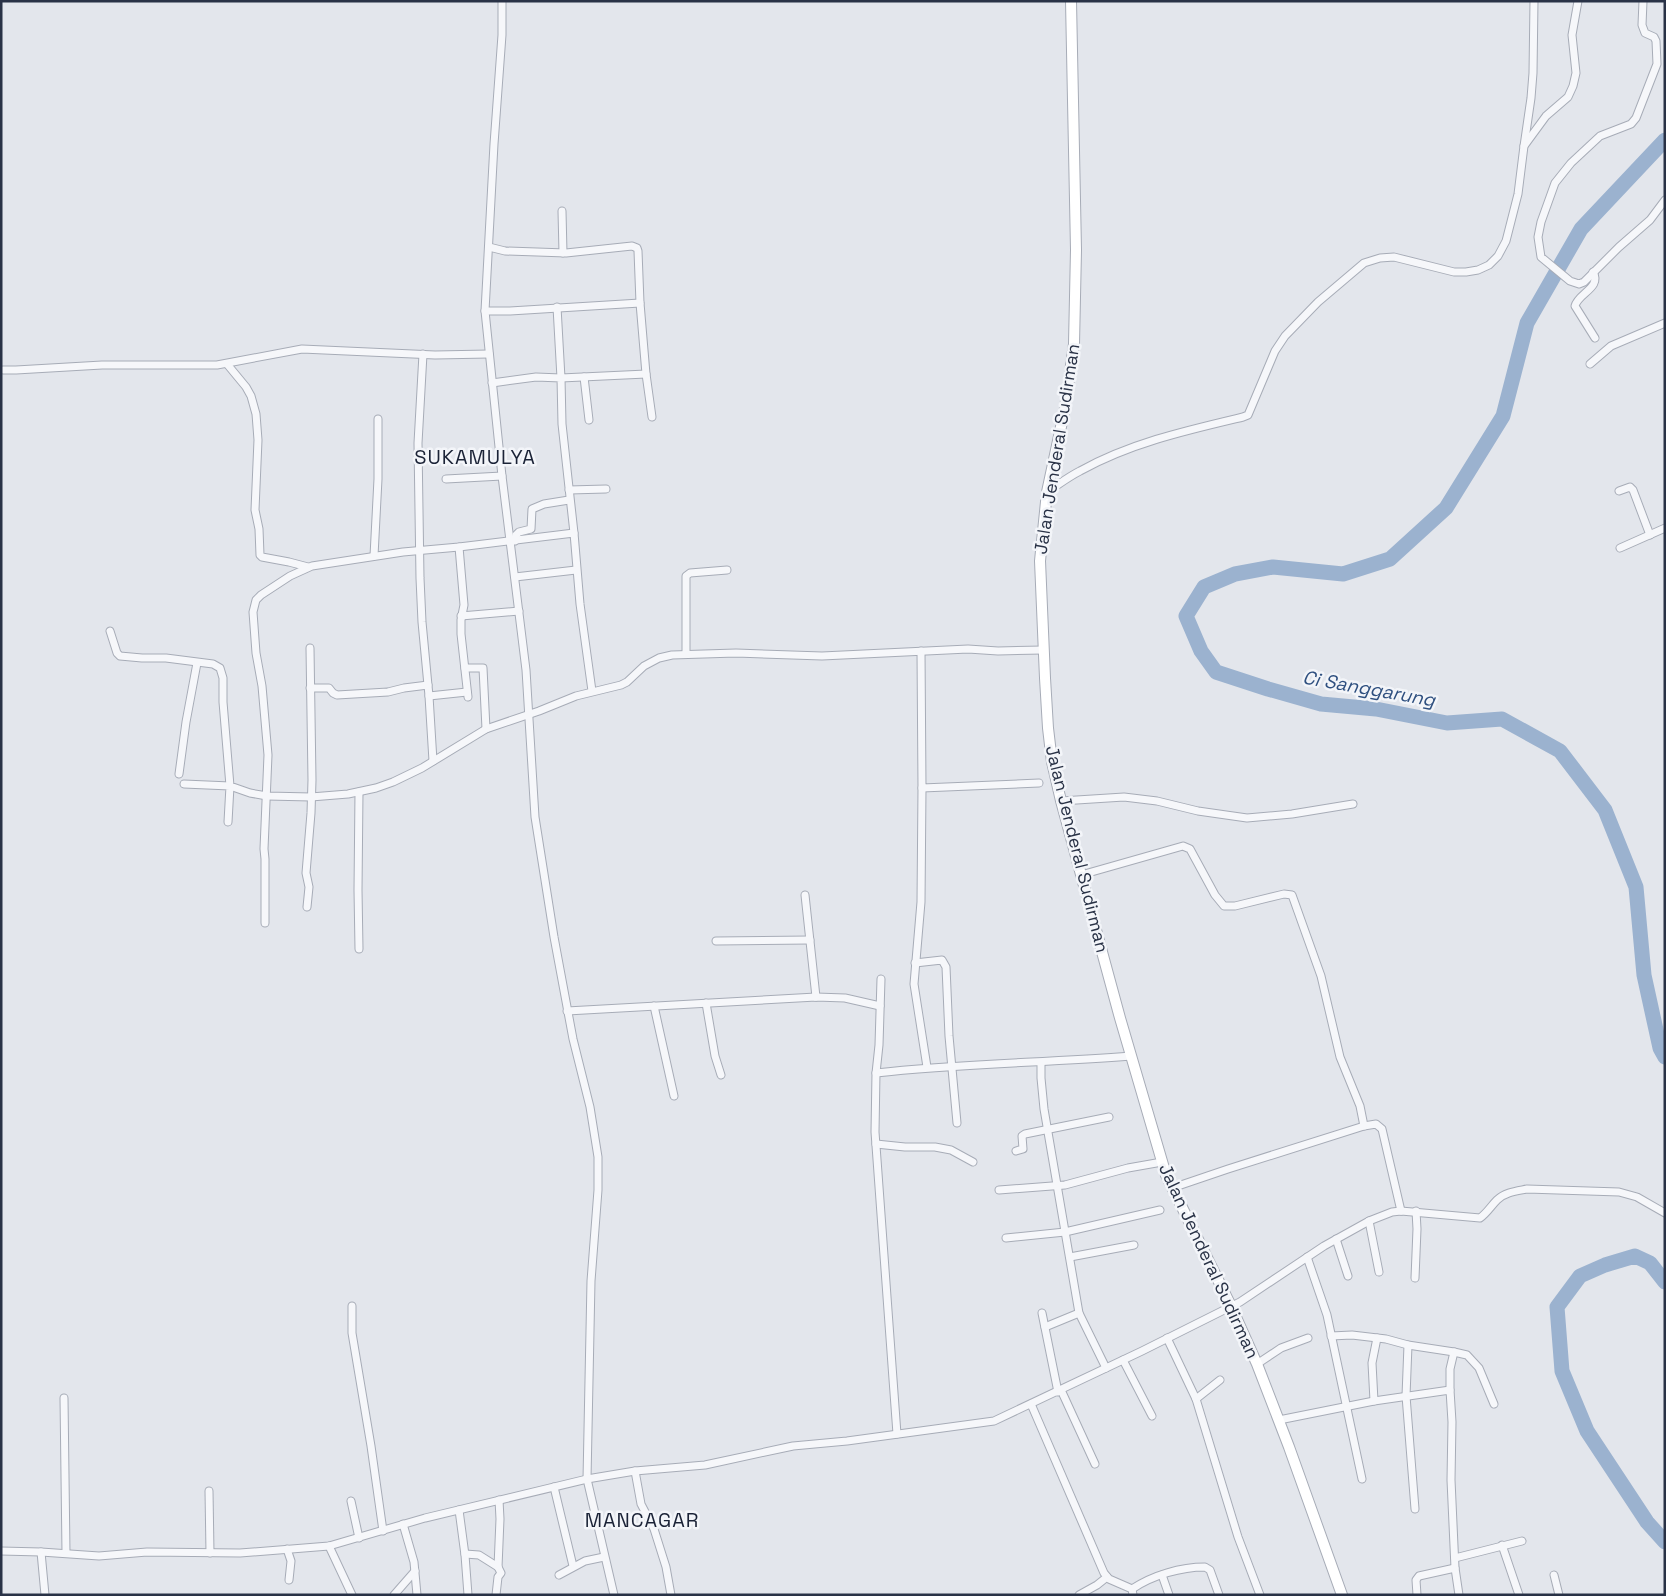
<svg xmlns="http://www.w3.org/2000/svg" width="1666" height="1596" viewBox="0 0 1666 1596" font-family="'Space Grotesk',sans-serif">
<style>
.lines{fill:none;stroke-linecap:round;stroke-linejoin:round}
.river{stroke:#9bb2cf;stroke-width:15}
.street-casing{stroke:#a7acb7;stroke-width:9}
.secondary-casing{stroke:#a7acb7;stroke-width:12}
.street{stroke:#f6f7fa;stroke-width:7}
.secondary{stroke:#fff;stroke-width:10}
.labels{text-anchor:middle;stroke-width:5;stroke-linejoin:round;paint-order:stroke}
.street-label{font-size:18px;fill:#293246;stroke:#f3f5f9}
.water-label{font-size:19px;font-style:italic;fill:#2e4f7f;stroke:#f3f5f9}
.quarter-label{font-size:20px;letter-spacing:1px;fill:#1b2337;stroke:#f3f5f9}
</style>
<rect width="100%" height="100%" fill="#e3e6ec"/>
<g class="lines">
<g class="river">
<path d="M1665 140 1581 229 1527 323 1503 416 1446 508 1390 559 1343 574 1273 567 1235 574 1204 587 1186 616 1201 651 1216 672 1268 689 1321 704 1376 709 1447 723 1502 719 1560 751 1605 810 1636 887 1644 975 1660 1048 1665 1057"/>
<path d="M1665 1282 1650 1263 1635 1256 1605 1265 1580 1276 1557 1307 1562 1371 1587 1431 1647 1522 1665 1542"/>
</g>
<g class="street-casing">
<g id="street">
<path d="M502 1V35L494 144 485 311 502 476 526 670 535 817 554 937 573 1039 590 1107 598 1157V1190L591 1281 587 1479 614 1595"/>
<path d="M1643 1 1642 25 1645 33 1654 37 1656 41 1657 64 1636 118 1631 124 1600 136 1571 163 1555 183 1541 222 1538 237 1541 257 1570 281 1579 284 1584 282 1619 247 1650 220 1665 200"/>
<path d="M1524 146 1531 98 1533 73 1534 1"/>
<path d="M562 211 563 253"/>
<path d="M489 247 505 251 566 253 632 246 637 248 638 251 640 303 646 374 561 378 557 307"/>
<path d="M1593 272C1602 288 1578 293 1575 306L1595 338"/>
<path d="M485 311H510L640 303"/>
<path d="M423 354 418 443 420 578 422 622 429 696 433 761"/>
<path d="M227 364 246 387 251 396 256 414 258 440 255 510 259 529 260 555 262 557 289 562 308 567"/>
<path d="M1590 364 1611 346 1665 323"/>
<path d="M3 370H16L102 365H217L302 349 435 355 489 354"/>
<path d="M646 374 652 417"/>
<path d="M584 377 589 420"/>
<path d="M492 383 536 377 561 378 562 424 574 533"/>
<path d="M446 479 502 476"/>
<path d="M569 490 606 489"/>
<path d="M1619 491 1630 487 1633 490 1650 535"/>
<path d="M1047 492C1058 485 1068 477 1080 471 1130 443 1188 430 1243 417L1248 415 1275 351 1285 336 1318 302 1364 263 1380 258 1394 257 1454 272H1466L1478 270 1489 265 1498 256 1506 241 1518 194 1524 146 1546 116 1568 97 1573 86 1576 73 1572 35 1578 1"/>
<path d="M515 541 516 535 519 532 531 529 532 509 544 504 569 500"/>
<path d="M459 547 464 605 461 620V634L468 697"/>
<path d="M1620 548 1665 528"/>
<path d="M374 556 378 479V419"/>
<path d="M515 577 576 570"/>
<path d="M461 616 519 611"/>
<path d="M110 631 117 653 120 656 142 658H166L213 664 220 668 223 678V702L230 786 250 793 267 796 311 797 348 794 376 788 393 782 422 768 486 729 539 711 576 696 621 685 627 682 644 666 659 658 672 655 736 653 822 656 968 649 998 651 1043 650"/>
<path d="M921 651 922 788 1039 783"/>
<path d="M686 654V576L690 573 727 570"/>
<path d="M465 668H483L486 729"/>
<path d="M310 688H329L333 693 337 695 388 692 404 688 428 685"/>
<path d="M429 696 467 692"/>
<path d="M179 774 186 722 197 663"/>
<path d="M184 784 230 786 228 822"/>
<path d="M922 788 921 902 914 984 927 1067"/>
<path d="M1061 801 1124 797 1157 801 1198 811 1247 818 1292 814 1353 804"/>
<path d="M1081 875 1183 846 1190 849 1215 895 1224 906H1235L1284 894 1292 895 1321 976 1340 1057 1360 1106 1364 1126"/>
<path d="M805 895 816 997"/>
<path d="M307 907 309 887 306 873 311 813 312 780 310 648"/>
<path d="M265 923V859L264 849 268 755 262 686 256 653 253 612 256 600 261 595 290 576 312 566 403 552 459 547 574 533 580 604 592 691"/>
<path d="M716 941 810 940"/>
<path d="M359 949 358 890 359 792"/>
<path d="M915 963 942 960 946 967 949 1036 957 1123"/>
<path d="M881 979 879 1045 876 1073 875 1132 897 1434"/>
<path d="M706 1003 715 1056 721 1075"/>
<path d="M654 1006 674 1096"/>
<path d="M567 1011 816 997 845 998 880 1006"/>
<path d="M1041 1063V1078L1044 1109 1079 1313 1106 1368"/>
<path d="M876 1073C960 1063 1046 1063 1131 1056"/>
<path d="M876 1144 905 1147H935L951 1150 973 1162"/>
<path d="M1016 1151 1023 1149 1022 1136 1025 1134 1109 1117"/>
<path d="M1172 1188 1228 1169 1364 1126 1376 1124 1382 1129 1401 1211"/>
<path d="M999 1190 1065 1185 1128 1168 1162 1162"/>
<path d="M1369 1221 1379 1272"/>
<path d="M1006 1238 1065 1232 1160 1210"/>
<path d="M1336 1239 1348 1276"/>
<path d="M1070 1257 1134 1245"/>
<path d="M1307 1257 1327 1315 1362 1479"/>
<path d="M1415 1278 1417 1229 1416 1211"/>
<path d="M352 1306V1333L371 1446 383 1531"/>
<path d="M1042 1313 1058 1392"/>
<path d="M1045 1327 1079 1313"/>
<path d="M1331 1336 1352 1335 1386 1339 1408 1345 1454 1352 1467 1355 1479 1368 1494 1404"/>
<path d="M1167 1338 1196 1399 1238 1537 1260 1595"/>
<path d="M1408 1345 1406 1396 1415 1509"/>
<path d="M1123 1360 1152 1416"/>
<path d="M1257 1364 1281 1348 1308 1338"/>
<path d="M1061 1390 1095 1464"/>
<path d="M1450 1390V1369L1454 1352"/>
<path d="M64 1398 66 1553"/>
<path d="M1196 1399 1220 1380"/>
<path d="M1374 1401 1372 1363 1377 1338"/>
<path d="M1031 1404 1104 1573 1109 1579 1132 1589 1133 1595"/>
<path d="M1279 1420 1374 1401 1450 1390 1452 1422 1451 1480 1455 1568 1459 1595"/>
<path d="M635 1471 641 1504 654 1529 666 1567 671 1595"/>
<path d="M554 1487 573 1566"/>
<path d="M209 1491 210 1553"/>
<path d="M351 1501 359 1538"/>
<path d="M459 1510 465 1555 468 1595"/>
<path d="M403 1524 414 1562 417 1595"/>
<path d="M1502 1545 1519 1595"/>
<path d="M329 1546 352 1595"/>
<path d="M287 1549 291 1561 289 1580"/>
<path d="M1 1551 41 1552 99 1556 147 1552 240 1553 329 1546 425 1518 587 1479 635 1471 705 1465 793 1446 847 1441 994 1421 1142 1351 1240 1302 1324 1246 1369 1221 1392 1212 1401 1211 1480 1218C1487 1213 1491 1206 1497 1200 1505 1192 1517 1191 1527 1189L1619 1192 1637 1197 1665 1213"/>
<path d="M41 1552 45 1595"/>
<path d="M465 1554 479 1555 498 1567"/>
<path d="M1455 1558 1522 1541"/>
<path d="M559 1575 585 1561 604 1557"/>
<path d="M1162 1575 1169 1595"/>
<path d="M1554 1575 1559 1595"/>
<path d="M1132 1589C1153 1575 1181 1567 1205 1567L1210 1570 1219 1595"/>
<path d="M394 1595 415 1571"/>
<path d="M496 1595 498 1577 501 1573 498 1567 500 1519 499 1500"/>
<path d="M1079 1595 1097 1585 1107 1577"/>
<path d="M1417 1595 1416 1580 1419 1576 1455 1568"/>
</g>
</g>
<g class="secondary-casing">
<path id="secondary" d="M1071 1 1076 250 1074 344 1065 408 1047 492 1040 561 1045 678 1048 728 1052 762 1061 801 1120 1018 1166 1175 1231 1306 1257 1364 1289 1447 1342 1595"/>
</g>
<use href="#street" class="street"/>
<use href="#secondary" class="secondary"/>
</g>
<g class="labels">
<g class="street-label">
<text transform="translate(1057 449) rotate(-81)" y="6">Jalan Jenderal Sudirman</text>
<text transform="translate(1077 849) rotate(76)" y="6">Jalan Jenderal Sudirman</text>
<text transform="translate(1209 1261) rotate(65)" y="6">Jalan Jenderal Sudirman</text>
</g>
<g class="water-label">
<text transform="translate(1369 688) rotate(10)" y="7">Ci Sanggarung</text>
</g>
<g class="quarter-label">
<text x="475" y="464">SUKAMULYA</text>
<text x="642" y="1527">MANCAGAR</text>
</g>
</g>
<rect width="1666" height="1596" fill="none" stroke="#293246" stroke-width="5"/>
</svg>
